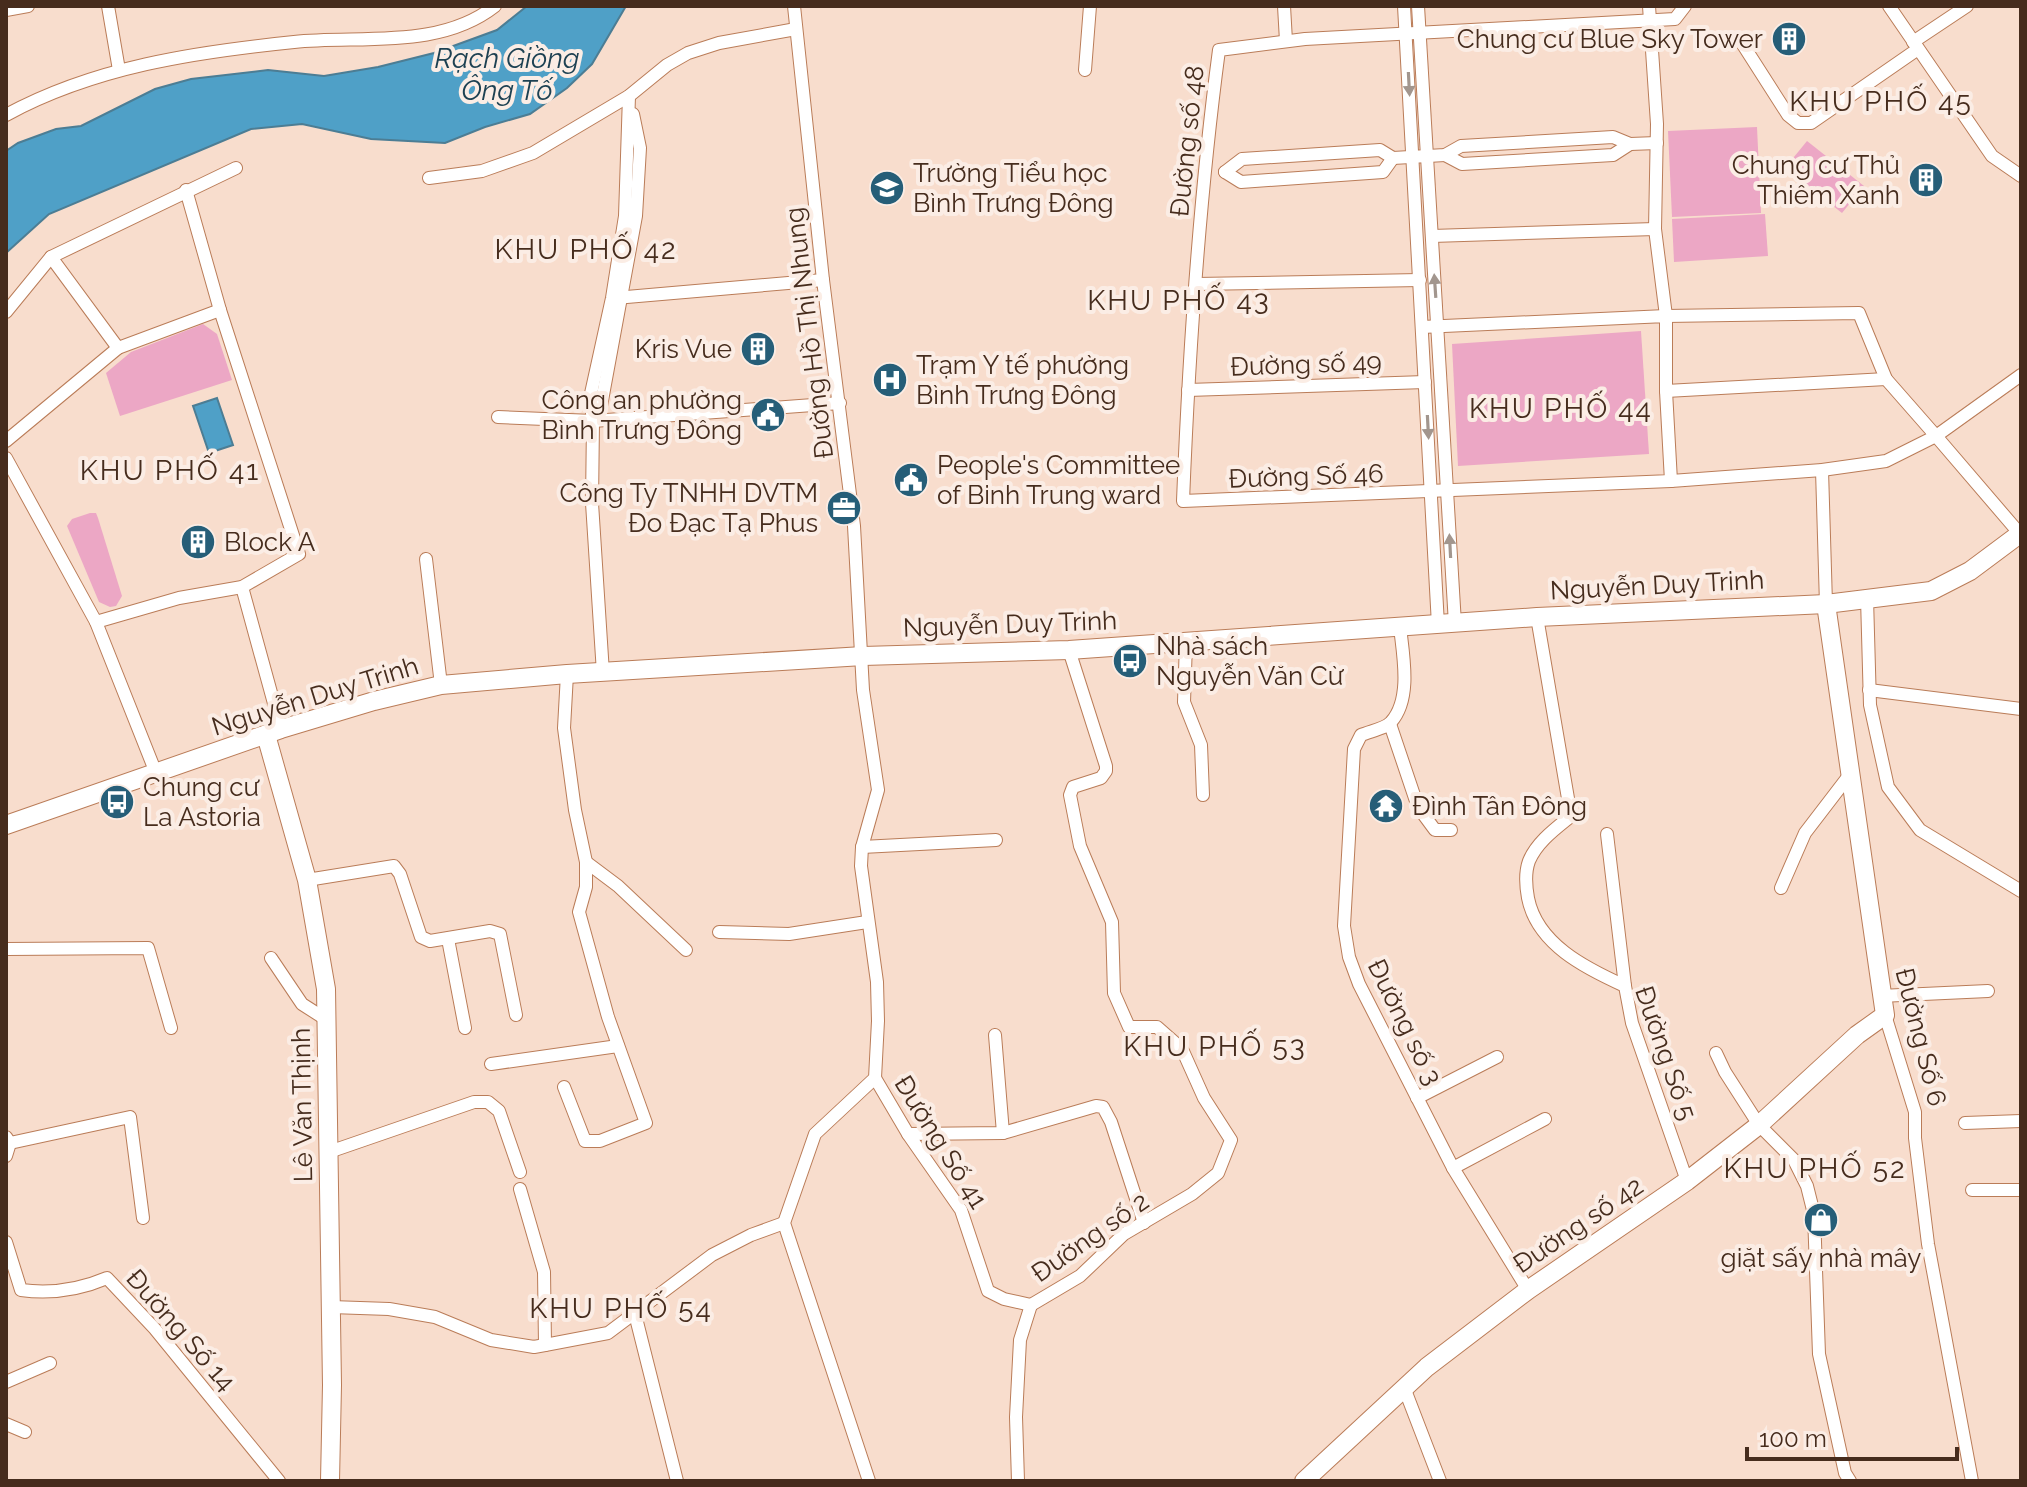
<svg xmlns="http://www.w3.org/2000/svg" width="2027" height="1487" viewBox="0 0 2027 1487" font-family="Raleway,sans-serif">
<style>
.green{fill:#eca7c5}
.water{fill:#4fa0c7;stroke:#4c7d94;stroke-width:2}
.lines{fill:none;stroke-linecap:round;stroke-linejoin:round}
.street-casing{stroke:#ba7c58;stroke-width:14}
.secondary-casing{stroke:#ba7c58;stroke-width:20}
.street{stroke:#fff;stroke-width:12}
.secondary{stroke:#fff;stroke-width:18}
.oneway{fill:#a2968e}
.labels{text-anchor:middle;stroke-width:8;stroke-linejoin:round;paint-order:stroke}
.poi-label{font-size:26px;fill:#462c1d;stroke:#fbede5;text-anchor:start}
.street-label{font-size:26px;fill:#462c1d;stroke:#fbede5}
.water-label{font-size:28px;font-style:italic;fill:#1d4152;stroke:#fbede5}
.neighbourhood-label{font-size:28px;letter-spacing:2px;fill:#462c1d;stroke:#fbede5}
</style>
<rect width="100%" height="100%" fill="#f8ddcd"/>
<g class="green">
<path d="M1757 127 1761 213 1672 217 1668 131Z"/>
<path d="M1807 141 1864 186 1842 213 1785 168Z"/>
<path d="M1765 214 1768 256 1674 262 1672 219Z"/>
<path d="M203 324 217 334 232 380 120 416 106 373 131 352Z"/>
<path d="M1641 331 1649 454 1458 466 1452 344Z"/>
<path d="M90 513H96L98 518 122 596 116 606 110 607 99 602 67 526 72 519Z"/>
</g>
<g class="water">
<path d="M527 6H626L592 64 567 88 530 114 485 127 445 143 371 139 302 124 251 129 49 214 6 253V151L18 143 56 129 81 126 155 89 191 79 268 70 324 76 378 67 434 53 497 30Z"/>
<path d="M217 398 233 445 209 453 193 406Z"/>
</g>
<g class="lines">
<g class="street-casing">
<g id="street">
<path d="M108 6 119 70"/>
<path d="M794 6 823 280 854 526 863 690 878 790 862 847 861 866 877 982 878 1021 875 1078 815 1134 784 1223 869 1481"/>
<path d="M1284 6 1286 41"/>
<path d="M1404 6 1438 625"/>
<path d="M1418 6 1455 624"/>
<path d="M1649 6 1657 124 1655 229 1666 316 1859 313 1886 379 1936 436 1886 461 1822 470 1671 481"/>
<path d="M1889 6 1992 156 2021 176"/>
<path d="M6 10 28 6"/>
<path d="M1740 40 1788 115 1798 123H1811L1918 49"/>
<path d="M1913 42 1967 6"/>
<path d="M1085 70 1090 6"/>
<path d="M6 115C94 67 195 52 294 42 360 35 439 50 495 6"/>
<path d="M1445 155 1462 164 1613 155 1630 144"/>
<path d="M1393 158 1445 155 1461 146 1613 137 1630 144 1657 143"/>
<path d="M1225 172 1241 182 1383 172 1393 158"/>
<path d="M1225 172 1242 159 1380 150 1393 158"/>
<path d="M429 178 482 171 533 153 629 96 667 65 688 53 719 43 796 29"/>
<path d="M186 190 220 310"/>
<path d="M1432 236 1655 229"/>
<path d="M51 257 118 348"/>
<path d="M1196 284 1420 280"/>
<path d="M615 298 823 280"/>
<path d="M6 312 51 257 236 168"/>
<path d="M1422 327 1666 316V391L1671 481 1183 501C1189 350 1199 200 1219 50L1305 39 1675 19 1685 6"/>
<path d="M1188 390 1425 382"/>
<path d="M1666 391 1886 379"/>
<path d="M498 417 593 421 840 403"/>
<path d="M593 421 601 406 636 216 640 148 633 114"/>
<path d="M6 441 118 348 220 310 299 554 242 587 179 598 96 622"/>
<path d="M6 458 96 622 156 773"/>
<path d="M1822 470 1826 604"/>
<path d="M2020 534 1936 436 2021 375"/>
<path d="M426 559 441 685"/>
<path d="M242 587 281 729"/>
<path d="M1867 598 1870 705 1888 787 1920 830 2021 891"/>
<path d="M1537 617 1571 816C1555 829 1537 842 1529 861 1525 872 1526 887 1528 898 1537 944 1585 968 1625 986L1632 1023 1687 1181"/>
<path d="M1400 627C1403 655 1412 699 1391 722 1385 729 1370 731 1361 735L1354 749 1344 926 1349 957 1359 984 1453 1168 1528 1290"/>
<path d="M1186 642 1184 702 1201 745 1203 795"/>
<path d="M603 673 592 503 593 421 590 398 612 298 625 216 629 96"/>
<path d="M1869 690 2021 709"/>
<path d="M1390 724 1418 807 1435 830H1451"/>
<path d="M1607 834 1625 986"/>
<path d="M862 847 996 840"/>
<path d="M586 862 618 886 686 950"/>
<path d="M307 880 394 866 400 874 421 937 430 941 490 931 500 934 516 1015"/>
<path d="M1781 888 1805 833 1851 773"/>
<path d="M719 932 789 934 867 922"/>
<path d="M448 939 465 1028"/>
<path d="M6 949 148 948 171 1028"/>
<path d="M271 958 302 1004 327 1020"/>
<path d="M1880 996 1988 991"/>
<path d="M1885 1015 1915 1112V1138L1928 1244 1972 1481"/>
<path d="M1716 1053 1725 1072 1759 1125 1794 1160 1807 1186 1814 1214 1819 1354 1845 1473 1850 1481"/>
<path d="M491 1064 618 1046"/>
<path d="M875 1078 908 1134 961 1210 988 1291 1004 1299 1031 1305"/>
<path d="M564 1087 585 1141H600L646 1123 608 1017 579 912 586 887V862L575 810 564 728 567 674"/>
<path d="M1417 1098 1497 1057"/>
<path d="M1965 1123 2021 1121"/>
<path d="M1003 1133 1096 1106 1103 1107 1111 1122 1144 1223"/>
<path d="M908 1134 1003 1133 995 1035"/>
<path d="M6 1137 10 1143 6 1156"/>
<path d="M10 1143 130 1117 143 1218"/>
<path d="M329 1152 474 1102H488L499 1111 520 1172"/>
<path d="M1453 1168 1545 1119"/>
<path d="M520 1189 544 1272 545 1345"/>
<path d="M1972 1190H2021"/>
<path d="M6 1242 21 1290C51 1294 79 1290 107 1278L155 1329 279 1481"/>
<path d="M1031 1305 1080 1276 1124 1234 1192 1194 1218 1173 1231 1140 1204 1098 1182 1049 1157 1027H1129L1114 993 1112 922 1080 846 1070 795 1073 787 1101 778 1106 771V766L1069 650"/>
<path d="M331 1307 389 1309 435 1317 491 1340 534 1347 545 1345 608 1333 712 1255 751 1235 784 1223"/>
<path d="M635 1314 677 1481"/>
<path d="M6 1382 50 1363"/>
<path d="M1405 1390 1440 1481"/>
<path d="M6 1424 25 1432"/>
<path d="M1018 1481 1016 1417 1020 1340 1031 1305"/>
</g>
</g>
<g class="secondary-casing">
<g id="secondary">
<path d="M266 735 307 880 326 989 332 1385 330 1481"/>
<path d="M6 825 281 729 374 701 441 685 567 674 863 656 1069 650 1537 617 1826 604 1931 591 1970 571 2021 533"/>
<path d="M1304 1481 1427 1367 1528 1290 1687 1181 1759 1125 1857 1035 1885 1015 1826 604"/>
</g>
</g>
<use href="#street" class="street"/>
<use href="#secondary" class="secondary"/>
</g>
<defs><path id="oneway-solid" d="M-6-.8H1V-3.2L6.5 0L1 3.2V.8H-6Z" transform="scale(2)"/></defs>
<g class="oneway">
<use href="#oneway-solid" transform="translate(1409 84) rotate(87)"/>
<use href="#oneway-solid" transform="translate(1435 286) rotate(-94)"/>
<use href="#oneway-solid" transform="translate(1428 427) rotate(87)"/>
<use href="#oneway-solid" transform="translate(1450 546) rotate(-93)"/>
</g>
<defs>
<g id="building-disc" transform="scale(1.8)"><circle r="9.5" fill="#265e78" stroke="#fbede5"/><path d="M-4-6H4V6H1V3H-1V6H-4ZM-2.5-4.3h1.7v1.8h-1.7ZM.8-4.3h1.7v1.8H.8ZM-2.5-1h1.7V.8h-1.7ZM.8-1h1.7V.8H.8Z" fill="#fff"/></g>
<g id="school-disc" transform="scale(1.8)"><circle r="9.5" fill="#265e78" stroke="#fbede5"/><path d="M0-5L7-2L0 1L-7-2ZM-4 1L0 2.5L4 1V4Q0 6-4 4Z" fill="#fff"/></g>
<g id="hospital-disc" transform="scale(1.8)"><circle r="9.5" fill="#265e78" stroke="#fbede5"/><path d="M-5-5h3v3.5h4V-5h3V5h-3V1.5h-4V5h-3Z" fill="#fff"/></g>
<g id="civic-disc" transform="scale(1.8)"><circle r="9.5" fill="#265e78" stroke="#fbede5"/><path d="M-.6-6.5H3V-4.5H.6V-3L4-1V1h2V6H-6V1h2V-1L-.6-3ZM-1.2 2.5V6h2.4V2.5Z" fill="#fff"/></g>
<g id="office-disc" transform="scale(1.8)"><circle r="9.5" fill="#265e78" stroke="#fbede5"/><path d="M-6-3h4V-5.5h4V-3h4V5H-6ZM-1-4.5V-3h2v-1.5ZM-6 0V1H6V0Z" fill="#fff"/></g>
<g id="bus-disc" transform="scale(1.8)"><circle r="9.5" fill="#265e78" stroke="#fbede5"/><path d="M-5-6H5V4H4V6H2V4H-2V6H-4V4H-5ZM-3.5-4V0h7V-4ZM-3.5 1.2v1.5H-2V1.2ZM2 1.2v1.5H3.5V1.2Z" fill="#fff"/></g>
<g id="temple-disc" transform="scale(1.8)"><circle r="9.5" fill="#265e78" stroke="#fbede5"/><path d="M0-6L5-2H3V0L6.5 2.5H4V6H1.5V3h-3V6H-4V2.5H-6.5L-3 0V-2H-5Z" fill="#fff"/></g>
<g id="shop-disc" transform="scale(1.8)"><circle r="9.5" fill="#265e78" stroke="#fbede5"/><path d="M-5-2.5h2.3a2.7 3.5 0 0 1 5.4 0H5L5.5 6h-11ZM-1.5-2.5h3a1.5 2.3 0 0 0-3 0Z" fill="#fff"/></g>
</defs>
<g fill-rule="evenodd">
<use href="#building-disc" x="1789" y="39"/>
<use href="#building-disc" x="1926" y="180"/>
<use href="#school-disc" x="887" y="188"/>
<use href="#building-disc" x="758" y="349"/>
<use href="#hospital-disc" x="890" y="380"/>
<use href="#civic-disc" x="768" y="415"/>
<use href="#civic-disc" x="911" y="480"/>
<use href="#office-disc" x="844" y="508"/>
<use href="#building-disc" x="198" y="542"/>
<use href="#bus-disc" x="1130" y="661"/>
<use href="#bus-disc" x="117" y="802"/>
<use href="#temple-disc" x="1386" y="806"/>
<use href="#shop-disc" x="1821" y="1220"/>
</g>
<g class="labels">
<g class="poi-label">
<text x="1763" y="48" text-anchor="end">Chung cư Blue Sky Tower</text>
<text x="1900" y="174" text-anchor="end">Chung cư Thủ<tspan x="1900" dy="30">Thiêm Xanh</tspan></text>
<text x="913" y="182">Trường Tiểu học<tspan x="913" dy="30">Bình Trưng Đông</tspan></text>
<text x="732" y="358" text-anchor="end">Kris Vue</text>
<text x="916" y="374">Trạm Y tế phường<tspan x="916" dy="30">Bình Trưng Đông</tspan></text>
<text x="742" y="409" text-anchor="end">Công an phường<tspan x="742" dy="30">Bình Trưng Đông</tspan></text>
<text x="937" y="474">People's Committee<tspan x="937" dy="30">of Binh Trung ward</tspan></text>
<text x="818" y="502" text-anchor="end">Công Ty TNHH DVTM<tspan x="818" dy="30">Đo Đạc Tạ Phus</tspan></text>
<text x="224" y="551">Block A</text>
<text x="1156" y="655">Nhà sách<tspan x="1156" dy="30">Nguyễn Văn Cừ</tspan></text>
<text x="143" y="796">Chung cư<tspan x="143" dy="30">La Astoria</tspan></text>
<text x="1412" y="815">Đình Tân Đông</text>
<text x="1821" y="1267" text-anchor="middle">giặt sấy nhà mây</text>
</g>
<g class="street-label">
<text transform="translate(1187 141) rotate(-84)" y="9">Đường số 48</text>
<text transform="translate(809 333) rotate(-97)" y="9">Đường Hồ Thị Nhung</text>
<text transform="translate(1306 364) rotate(-2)" y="9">Đường số 49</text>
<text transform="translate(1306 476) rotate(-2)" y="9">Đường Số 46</text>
<text transform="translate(1657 585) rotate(-3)" y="9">Nguyễn Duy Trinh</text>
<text transform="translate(1010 624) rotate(-2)" y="9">Nguyễn Duy Trinh</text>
<text transform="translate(315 696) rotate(-17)" y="9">Nguyễn Duy Trinh</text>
<text transform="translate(1405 1022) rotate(64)" y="9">Đường số 3</text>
<text transform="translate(1921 1037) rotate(76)" y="9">Đường Số 6</text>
<text transform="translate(1666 1053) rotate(71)" y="9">Đường Số 5</text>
<text transform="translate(302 1105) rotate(-91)" y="9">Lê Văn Thịnh</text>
<text transform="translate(941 1142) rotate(58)" y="9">Đường Số 41</text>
<text transform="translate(1578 1225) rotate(-34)" y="9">Đường số 42</text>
<text transform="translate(1090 1237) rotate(-35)" y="9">Đường số 2</text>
<text transform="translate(181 1330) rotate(49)" y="9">Đường Số 14</text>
</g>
<g class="water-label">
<text x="507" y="68">Rạch Giồng<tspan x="507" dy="32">Ông Tố</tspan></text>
</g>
<g class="neighbourhood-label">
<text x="1881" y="111">KHU PHỐ 45</text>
<text x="586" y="259">KHU PHỐ 42</text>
<text x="1179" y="310">KHU PHỐ 43</text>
<text x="1561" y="418">KHU PHỐ 44</text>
<text x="170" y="480">KHU PHỐ 41</text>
<text x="1215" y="1056">KHU PHỐ 53</text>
<text x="1815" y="1178">KHU PHỐ 52</text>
<text x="621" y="1318">KHU PHỐ 54</text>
</g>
</g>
<rect width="2027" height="1487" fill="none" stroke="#462c1d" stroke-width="16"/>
<path d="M1747 1447v12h210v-12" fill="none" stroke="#462c1d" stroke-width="4"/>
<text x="1759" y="1447" font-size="24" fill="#462c1d" stroke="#fbede5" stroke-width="6" paint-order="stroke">100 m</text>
</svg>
